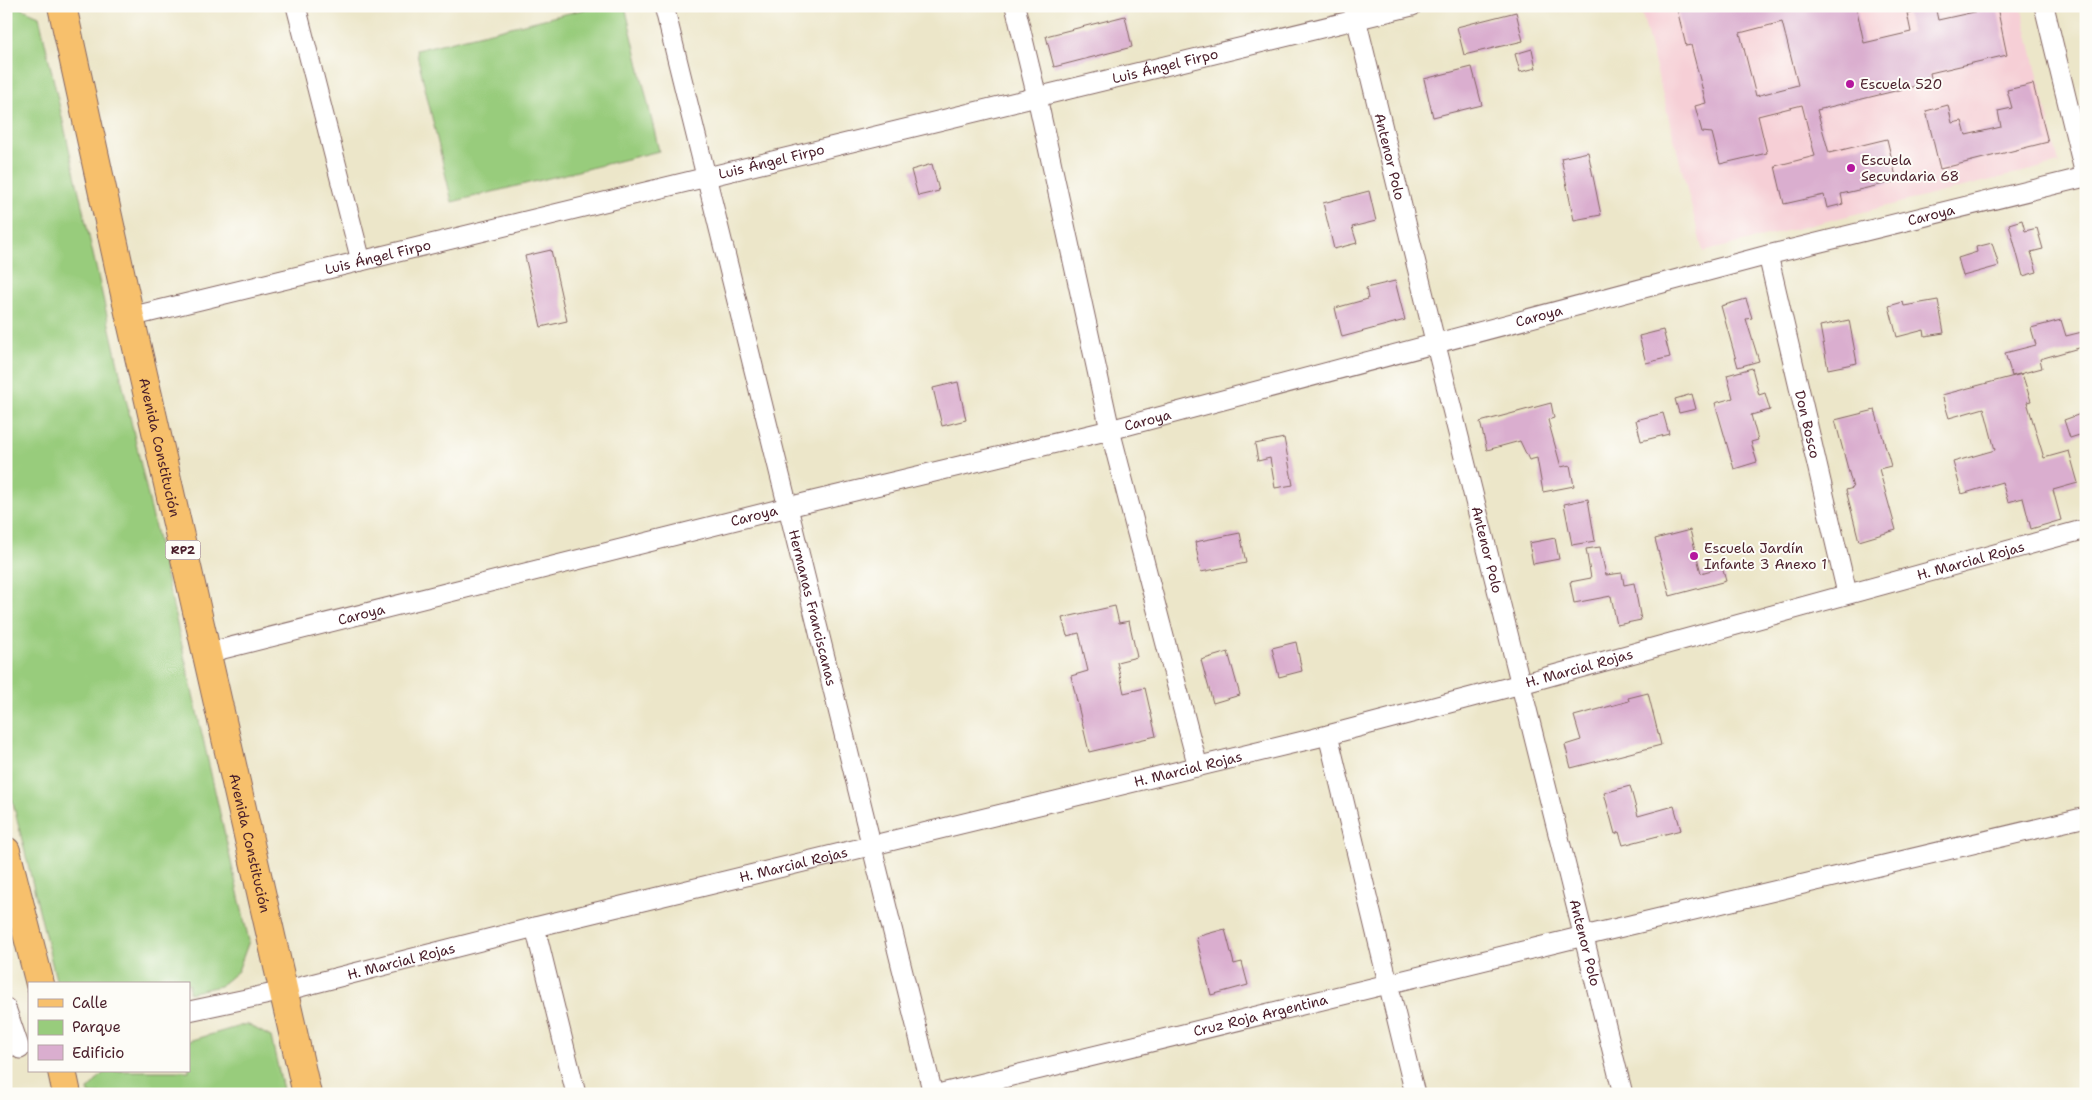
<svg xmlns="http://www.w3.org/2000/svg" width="2092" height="1100" viewBox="0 0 2092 1100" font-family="'Shantell Sans',sans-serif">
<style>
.built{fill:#f6cfd6}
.green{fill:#98cc7c;stroke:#717654}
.building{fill:#daaecf;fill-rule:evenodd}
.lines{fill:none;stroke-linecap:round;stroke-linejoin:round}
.street-casing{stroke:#836562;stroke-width:21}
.primary-casing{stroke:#836562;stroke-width:30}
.street{stroke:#fff;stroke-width:19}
.primary{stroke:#f7c06c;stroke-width:28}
.poi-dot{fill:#b5179e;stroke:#fdfcf7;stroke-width:2}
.labels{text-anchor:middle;stroke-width:4;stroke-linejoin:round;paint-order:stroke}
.shield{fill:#fdfcf7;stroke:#806168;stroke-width:1}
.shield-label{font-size:12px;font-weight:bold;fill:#4a1f2b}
.street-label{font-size:14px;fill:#4a1f2b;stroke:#fdfcf7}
.poi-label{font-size:14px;fill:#4a1f2b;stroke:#fdfcf7;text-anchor:start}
</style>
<rect width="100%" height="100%" fill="#fdfcf7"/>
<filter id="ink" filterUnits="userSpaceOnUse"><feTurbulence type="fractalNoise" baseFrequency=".02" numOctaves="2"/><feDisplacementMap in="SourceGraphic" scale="10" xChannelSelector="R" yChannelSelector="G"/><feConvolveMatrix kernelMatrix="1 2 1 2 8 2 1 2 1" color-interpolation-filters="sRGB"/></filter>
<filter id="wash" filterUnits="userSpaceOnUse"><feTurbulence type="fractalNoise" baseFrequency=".0096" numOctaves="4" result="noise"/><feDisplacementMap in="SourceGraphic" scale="20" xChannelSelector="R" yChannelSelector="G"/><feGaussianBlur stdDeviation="1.12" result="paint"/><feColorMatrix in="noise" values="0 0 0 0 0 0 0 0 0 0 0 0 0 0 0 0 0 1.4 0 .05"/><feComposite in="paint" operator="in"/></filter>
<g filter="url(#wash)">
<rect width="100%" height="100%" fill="#ece6c9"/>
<path class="built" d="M1640 6H2021L2059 163 1703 252Z"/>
<g class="green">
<path d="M6 6H16L39 16 249 941 238 971 220 986 189 993V984H57L6 774Z"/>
<path d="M598 6H625L659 151 452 202 416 50Z"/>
<path d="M247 1024 271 1037 284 1094H89L88 1090 105 1071H189V1041Z"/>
</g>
<g id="blocks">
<g class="building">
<path d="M1687 6H1856L1864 43 1911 32 1907 13 1935 6 1938 20 1997 7 2007 55 1930 73 1932 82 1817 110 1829 153 1887 139 1897 181 1841 194 1843 204 1827 208 1824 195 1784 204 1775 166 1815 156 1802 105 1758 116 1767 153 1720 164 1712 133 1702 132 1695 106 1706 103 1691 45 1686 46 1677 9ZM1782 22 1798 85 1756 96 1740 33Z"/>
<path d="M1516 12 1523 41 1464 55 1457 27Z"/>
<path d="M1125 16 1132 47 1054 67 1046 36Z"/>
<path d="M1532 49 1536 68 1520 72 1515 54Z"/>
<path d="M1472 67 1482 105 1433 117 1424 79Z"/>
<path d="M2033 84 2048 142 1940 169 1926 111 1948 105 1952 123 1962 121 1966 135 2001 127 1998 111 2012 108 2007 90Z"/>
<path d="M1588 152 1601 215 1574 220 1561 158Z"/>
<path d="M932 164 939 191 918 196 911 170Z"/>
<path d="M1369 191 1376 221 1352 227 1357 243 1334 249 1323 203Z"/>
<path d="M2022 220 2025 231 2037 228 2043 249 2031 252 2037 272 2023 276 2009 224Z"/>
<path d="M1992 243 1999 266 1963 276 1958 258 1977 252 1976 247Z"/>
<path d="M551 250 567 321 541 327 525 256Z"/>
<path d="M1395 281 1405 320 1342 337 1335 308 1368 299 1366 288Z"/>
<path d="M1746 299 1752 318 1746 319 1759 361 1738 367 1721 306Z"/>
<path d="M1938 300 1944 333 1925 336 1924 330 1897 337 1889 306 1903 302 1904 306Z"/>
<path d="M1849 320 1857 363 1828 369 1820 326Z"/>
<path d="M2061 320 2066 336 2086 331V346L2040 359 2042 368 2012 376 2005 353 2036 345 2031 328Z"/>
<path d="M1663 330 1670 357 1646 363 1639 336Z"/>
<path d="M1752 368 1759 395 1765 393 1770 410 1751 415 1758 440 1751 442 1757 462 1734 469 1715 403 1733 398 1727 375Z"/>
<path d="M2022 374 2031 401 2027 402 2044 458 2069 451 2078 483 2053 490 2061 520 2031 529 2023 498 2008 502 2002 482 1962 494 1953 462 1995 450 1984 408 1949 418 1942 395Z"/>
<path d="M958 382 966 420 942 426 933 388Z"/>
<path d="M1692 394 1696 409 1679 413 1675 399Z"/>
<path d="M1551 403 1554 418 1548 420 1561 467 1570 465 1574 486 1543 492 1537 458 1529 460 1520 441 1487 450 1480 422Z"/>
<path d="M1875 410 1891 466 1879 469 1896 530 1859 541 1846 490 1853 488 1835 420Z"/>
<path d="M2086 412V433L2070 438 2064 420Z"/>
<path d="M1663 413 1669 434 1641 441 1636 420Z"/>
<path d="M1284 438 1293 485 1275 488 1270 458 1258 461 1255 444Z"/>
<path d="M1588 499 1595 541 1572 545 1564 504Z"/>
<path d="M1690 530 1701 573 1722 567 1726 581 1670 596 1655 539Z"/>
<path d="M1240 533 1246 563 1201 572 1195 542Z"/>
<path d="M1555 538 1559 559 1533 564 1529 543Z"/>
<path d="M1600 547 1606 575 1622 573 1624 585 1634 583 1641 620 1617 625 1611 596 1574 603 1570 582 1591 578 1586 549Z"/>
<path d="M1115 606 1119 623 1129 621 1137 657 1117 662 1124 693 1145 688 1156 736 1089 752 1071 676 1088 671 1079 633 1067 636 1062 618Z"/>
<path d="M1296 642 1302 671 1279 677 1272 648Z"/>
<path d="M1228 652 1240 695 1213 703 1201 660Z"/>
<path d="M1648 693 1661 745 1571 768 1565 745 1581 740 1574 716 1629 701 1628 698Z"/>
<path d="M1630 786 1638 816 1674 806 1681 830 1623 845 1619 832 1615 834 1604 793Z"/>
<path d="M1225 929 1234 964 1242 962 1248 985 1211 995 1196 937Z"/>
</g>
</g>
</g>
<g filter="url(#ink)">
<use href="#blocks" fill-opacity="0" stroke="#836562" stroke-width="1"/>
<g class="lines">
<g class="street-casing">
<g id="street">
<path d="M296 6 361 261"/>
<path id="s1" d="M664 6 933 1094"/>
<path d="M1015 6 1037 97 1110 430 1198 767"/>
<path id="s2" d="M1353 6 1436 345 1623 1094"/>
<path d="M2044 6 2086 179"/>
<path id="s3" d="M1768 255 1847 593"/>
<path id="s4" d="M130 317 1412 6"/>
<path id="s5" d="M207 653 788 507 1110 430 1768 255 2085 177"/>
<path d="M1328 735 1415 1094"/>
<path d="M535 927 576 1094"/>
<path d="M6 1008 20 1049"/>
<path id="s6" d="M189 1011 284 991 535 927 1328 735 1521 684 2086 529"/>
<path id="s7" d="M938 1094 1584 936 2086 817"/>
</g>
</g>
<g class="primary-casing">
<g id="primary">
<path id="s8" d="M62 6 130 317 307 1094"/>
<path d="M6 851 40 984"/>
<path d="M62 1071 67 1094"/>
</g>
</g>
<use href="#street" class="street"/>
<use href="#primary" class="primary"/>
</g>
</g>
<g class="poi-dot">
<circle cx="1850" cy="84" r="5"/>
<circle cx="1851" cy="168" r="5"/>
<circle cx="1694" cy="556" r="5"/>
</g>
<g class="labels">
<rect class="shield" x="165.5" y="540.5" width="35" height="19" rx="4"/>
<g class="shield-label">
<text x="183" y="554">RP2</text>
</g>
<g class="street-label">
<text dy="5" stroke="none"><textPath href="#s4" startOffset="1065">Luis Ángel Firpo</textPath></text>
<text dy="5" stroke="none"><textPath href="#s2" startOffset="155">Antenor Polo</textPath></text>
<text dy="5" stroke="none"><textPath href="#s4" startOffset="660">Luis Ángel Firpo</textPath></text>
<text dy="5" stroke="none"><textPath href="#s5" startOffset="1779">Caroya</textPath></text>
<text dy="5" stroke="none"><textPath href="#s4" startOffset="255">Luis Ángel Firpo</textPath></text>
<text dy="5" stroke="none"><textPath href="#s5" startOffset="1374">Caroya</textPath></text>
<text dy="5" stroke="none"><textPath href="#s5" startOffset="969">Caroya</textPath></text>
<text dy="5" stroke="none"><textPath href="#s3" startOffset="174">Don Bosco</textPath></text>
<text dy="5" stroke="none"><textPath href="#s8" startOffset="452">Avenida Constitución</textPath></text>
<text dy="5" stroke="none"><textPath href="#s5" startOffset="564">Caroya</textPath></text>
<text dy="5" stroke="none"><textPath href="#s2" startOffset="560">Antenor Polo</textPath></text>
<text dy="5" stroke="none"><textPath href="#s6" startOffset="1838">H. Marcial Rojas</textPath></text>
<text dy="5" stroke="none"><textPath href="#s1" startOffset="620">Hermanas Franciscanas</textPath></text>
<text dy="5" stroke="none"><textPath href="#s5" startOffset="159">Caroya</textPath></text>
<text dy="5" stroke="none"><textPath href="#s6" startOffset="1432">H. Marcial Rojas</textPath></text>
<text dy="5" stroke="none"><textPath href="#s6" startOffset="1028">H. Marcial Rojas</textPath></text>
<text dy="5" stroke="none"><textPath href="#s8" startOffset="858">Avenida Constitución</textPath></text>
<text dy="5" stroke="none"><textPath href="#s6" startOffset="622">H. Marcial Rojas</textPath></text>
<text dy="5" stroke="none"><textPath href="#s2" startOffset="965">Antenor Polo</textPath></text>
<text dy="5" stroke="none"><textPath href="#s6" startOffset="218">H. Marcial Rojas</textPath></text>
<text dy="5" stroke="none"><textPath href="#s7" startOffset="332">Cruz Roja Argentina</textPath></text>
</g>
<g class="poi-label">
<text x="1860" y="89">Escuela 520</text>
<text x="1861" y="165">Escuela<tspan x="1861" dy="16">Secundaria 68</tspan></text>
<text x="1704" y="553">Escuela Jardín<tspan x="1704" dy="16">Infante 3 Anexo 1</tspan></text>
</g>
</g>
<rect width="2092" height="1100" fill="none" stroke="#fdfcf7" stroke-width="25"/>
<rect x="28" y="982" width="162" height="90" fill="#fdfcf7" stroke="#b5a4a5"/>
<rect x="38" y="999" width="25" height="8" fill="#f7c06c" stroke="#b5a4a5"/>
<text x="72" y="1008" font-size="15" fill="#4a1f2b">Calle</text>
<rect x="38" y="1020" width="25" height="15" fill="#98cc7c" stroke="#b5a4a5"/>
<text x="72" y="1032" font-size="15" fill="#4a1f2b">Parque</text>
<rect x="38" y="1045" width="25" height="15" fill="#daaecf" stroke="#b5a4a5"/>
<text x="72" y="1058" font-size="15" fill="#4a1f2b">Edificio</text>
</svg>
